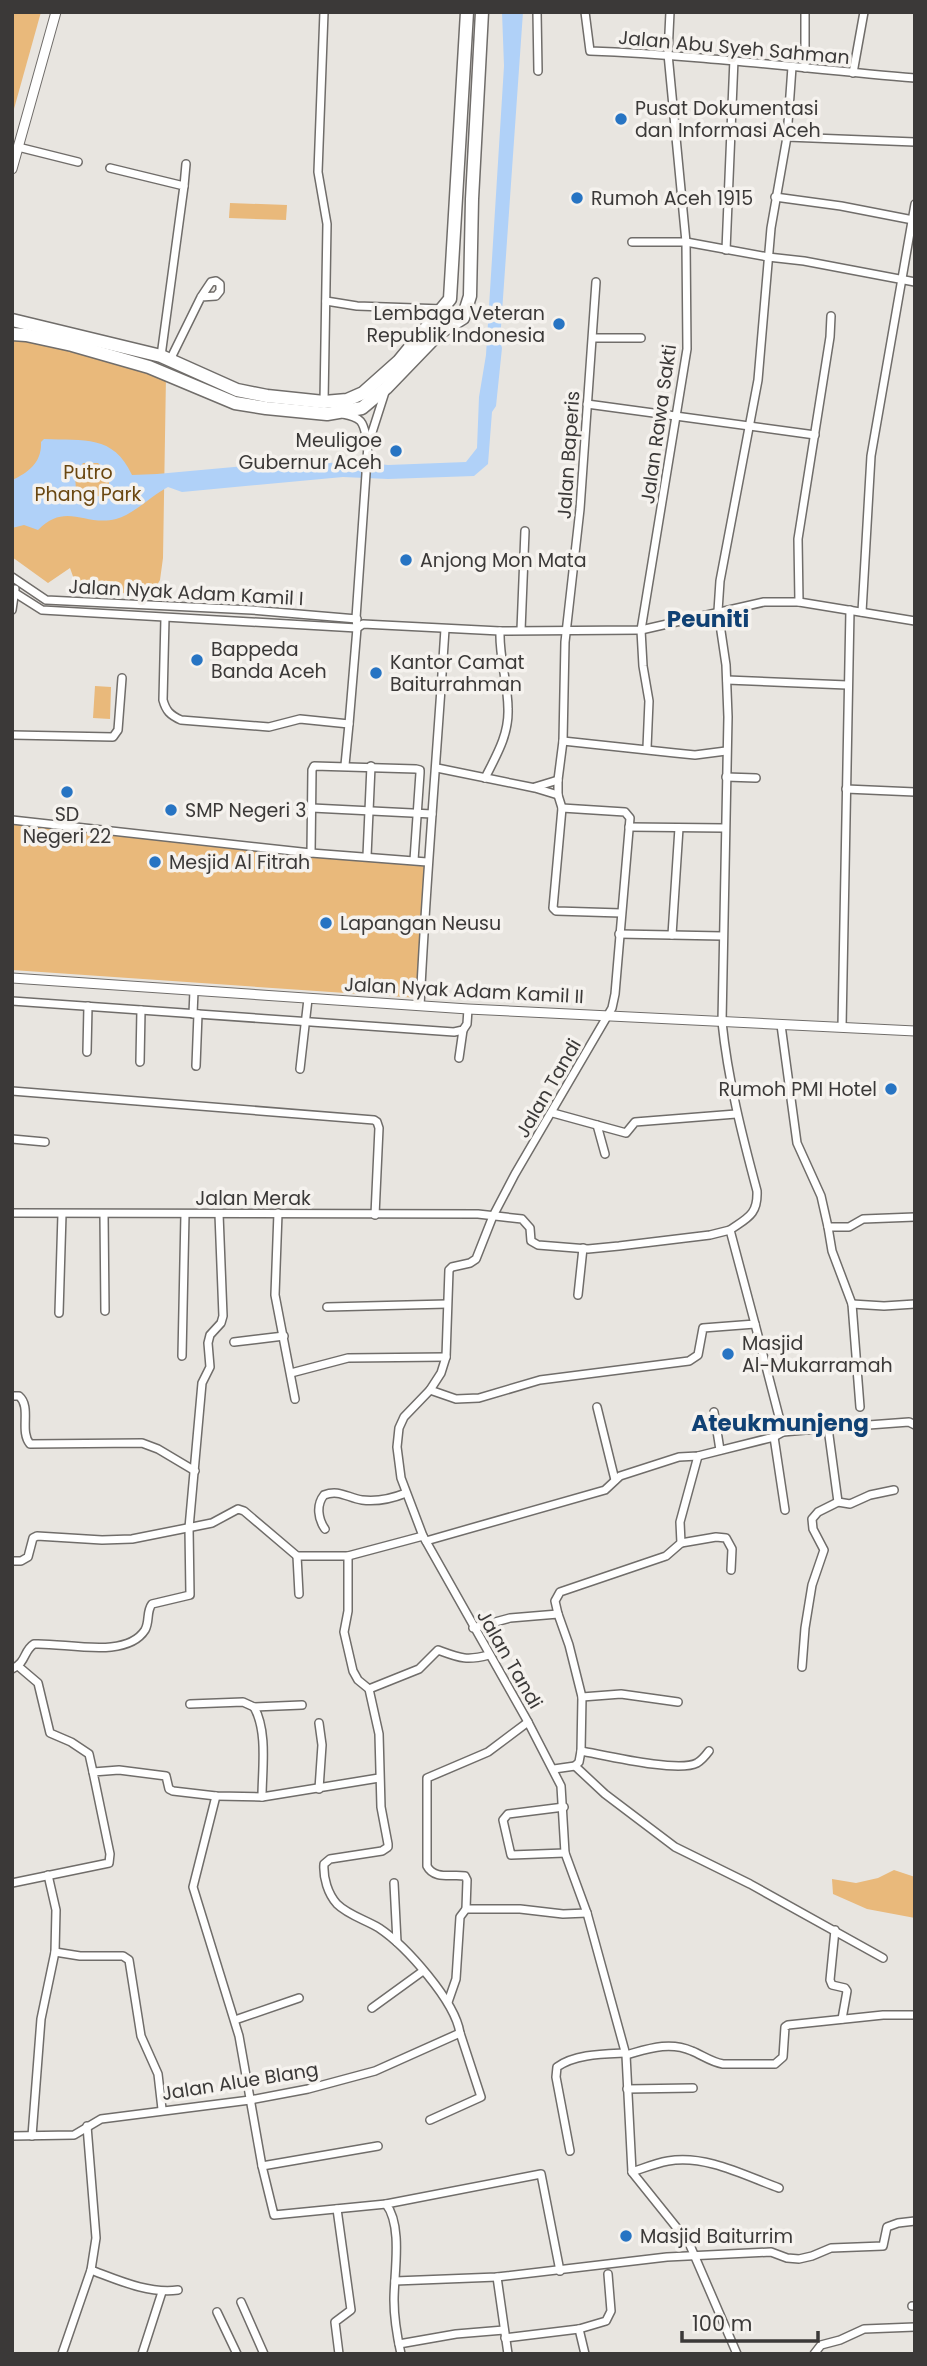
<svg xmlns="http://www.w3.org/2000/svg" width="927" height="2366" viewBox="0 0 927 2366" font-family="Poppins,sans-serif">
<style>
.green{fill:#e9b97b}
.water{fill:#b0d1f8;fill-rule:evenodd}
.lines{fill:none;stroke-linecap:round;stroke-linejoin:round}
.minor-casing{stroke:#706d6a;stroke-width:10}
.tertiary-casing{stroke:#706d6a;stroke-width:11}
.trunk-casing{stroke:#706d6a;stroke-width:15}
.minor{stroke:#fff;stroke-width:7}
.tertiary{stroke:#fff;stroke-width:9}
.trunk{stroke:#fff;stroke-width:12}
.poi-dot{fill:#2774c3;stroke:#f5f2ee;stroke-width:2.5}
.labels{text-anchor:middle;stroke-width:7;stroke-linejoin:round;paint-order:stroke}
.street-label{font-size:19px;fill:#3b3938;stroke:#f5f2ee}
.poi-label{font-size:19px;fill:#3b3938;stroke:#f5f2ee;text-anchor:start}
.park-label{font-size:19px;fill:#6a4710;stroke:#f5f2ee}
.quarter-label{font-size:23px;font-weight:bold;fill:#104174;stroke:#f5f2ee}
</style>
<rect width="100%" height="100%" fill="#e8e5e0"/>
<g class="green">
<path d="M12 12H41L12 116Z"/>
<path d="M230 203 287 205 286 220 229 218Z"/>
<path d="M27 339 166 376 163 558 160 580 150 597 80 587 75 582 70 568 48 583 12 557V341Z"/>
<path d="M95 686 111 687 110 719 93 718Z"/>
<path d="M12 823 430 862 419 998 12 970Z"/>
<path d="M894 1870 915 1877V1918L867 1909 833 1894 832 1879 856 1883 878 1878Z"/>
</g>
<path class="water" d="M502 12H523L500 341 502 348 496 406 492 412 488 464 474 476 388 479 343 477 182 492 168 487C152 495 133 515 116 519 85 527 66 501 38 530L24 525 12 528V480C29 472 42 462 41 442L44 439C84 441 113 434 132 475L157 474 256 465 361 462 388 465 466 462 477 448 479 397 486 355 504 66ZM83 463H98L109 473V485L101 496 87 497 76 490 75 475Z"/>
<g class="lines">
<g class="minor-casing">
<g id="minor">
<path d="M324 12 318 172 327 224 324 402"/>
<path d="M537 12 538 71"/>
<path d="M585 12 590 51C699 55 806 69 915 78"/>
<path d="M805 68V12"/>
<path d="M853 73 864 12"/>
<path d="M787 137 915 142"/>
<path d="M18 147 78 162"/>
<path d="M110 168 184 186 161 356"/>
<path d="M184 186 186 164"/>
<path d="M775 197 841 206 913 220"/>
<path d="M632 242H686L768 257 804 261 915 282"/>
<path d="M726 250 734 59"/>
<path d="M596 282 580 509 565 642 563 741 558 780V795L562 808 553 908 556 911 621 913"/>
<path d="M326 301 357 306 443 309"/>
<path d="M593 338H641"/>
<path d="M170 360 201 297 211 282 216 281 220 284V291L216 296 201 297"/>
<path d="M587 404 815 435"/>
<path d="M343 414C365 418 363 424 368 444"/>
<path d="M12 577 46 600 252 610 357 619"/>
<path d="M12 591 42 610 357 628 363 624 500 631 641 630 764 602H799L915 621"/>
<path d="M799 602 798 539 830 337 831 316"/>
<path d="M12 610 15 589"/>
<path d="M862 612 871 456 915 204"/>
<path d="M165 618 163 700C166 711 170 715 181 720L269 727 300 719 349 724 357 628 356 618 368 445 385 392"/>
<path d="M521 630 525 531"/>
<path d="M727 680 847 685"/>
<path d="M12 735 113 737 118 730 122 678"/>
<path d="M563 741 675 753 695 755 726 751"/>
<path d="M647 748 649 701 643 666 641 630 687 349 686 242 668 54 670 12"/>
<path d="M345 765 349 724"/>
<path d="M437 768 535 788 558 795"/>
<path d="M726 777 756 778"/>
<path d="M485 778C496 756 509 735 508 709 508 683 499 658 500 631"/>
<path d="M535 787 558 780"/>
<path d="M846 789 915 792"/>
<path d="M312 808 432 814"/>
<path d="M562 808 625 812 630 818 615 994 612 1008 515 1174 493 1216 476 1259 470 1263 452 1267 449 1270 446 1357 441 1373 430 1390 404 1417 399 1428 397 1447 401 1478 423 1536 528 1722 561 1786 565 1853 587 1913 626 2055 632 2172 689 2243 737 2354"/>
<path d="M12 820 311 853 427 862"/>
<path d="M629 827 724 828"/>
<path d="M311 853 312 770 314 766 416 769 420 770V773L414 860"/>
<path d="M367 856 371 766"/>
<path d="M619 934 722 936"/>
<path d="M672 935 679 828"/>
<path d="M12 1001 454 1032 463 1030 467 1024 468 1009"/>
<path d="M420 1006C426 880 437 755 445 629"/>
<path d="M193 1014 194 991"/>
<path d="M781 1025 797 1143 821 1196 828 1227"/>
<path d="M842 1027 850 610"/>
<path d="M87 1052 88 1006"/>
<path d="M459 1058 463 1030"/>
<path d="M140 1062 141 1010"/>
<path d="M196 1066 198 1014"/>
<path d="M300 1069 308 999"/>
<path d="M12 1091 374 1120 377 1122 379 1128 375 1215"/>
<path d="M553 1113 626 1133 635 1122 736 1114"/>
<path d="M597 1125 605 1154"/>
<path d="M12 1139 45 1142"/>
<path d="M12 1213 478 1214 522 1219 530 1228 531 1241 538 1245 588 1249 619 1246 710 1235 730 1230"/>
<path d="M278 1213 275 1295 295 1399"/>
<path d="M104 1214 105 1311"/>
<path d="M578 1295 583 1248"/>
<path d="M852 1304 884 1306 915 1304"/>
<path d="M327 1307 447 1304"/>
<path d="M59 1313 62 1214"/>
<path d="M234 1342 284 1336"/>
<path d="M182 1356 185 1214"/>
<path d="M291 1373 348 1358 446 1357"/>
<path d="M430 1390 456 1399 479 1398 540 1380 689 1361 698 1355 703 1328 755 1324 730 1230C747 1218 758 1215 757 1191 742 1135 728 1080 722 1022L728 717 726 665 718 611 720 581 758 380 771 228 787 137 792 67"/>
<path d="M12 1396H19C32 1407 19 1431 30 1444L142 1443 158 1449 195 1471"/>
<path d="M597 1407 615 1480"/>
<path d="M860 1407 852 1304 832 1251 828 1227H849L863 1219 915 1217"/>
<path d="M714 1412 720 1450"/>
<path d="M828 1428 909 1422 915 1425"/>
<path d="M783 1432 828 1428 838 1502"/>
<path d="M774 1437 785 1510"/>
<path d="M325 1529C318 1519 316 1505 324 1495 339 1489 348 1498 362 1500 378 1502 391 1499 406 1493"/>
<path d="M426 1541 605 1490 620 1476 679 1457 698 1456 774 1437 783 1432 755 1324"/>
<path d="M681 1543 716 1537 726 1538 732 1549 731 1570"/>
<path d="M297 1556 299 1594"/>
<path d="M12 1561H21L28 1557 33 1538 37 1536 102 1540 132 1539 212 1523 238 1509 244 1511 297 1556H348L423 1536"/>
<path d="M558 1614 555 1601 560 1592 666 1556 681 1543 680 1522 698 1456"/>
<path d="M473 1628 510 1618 558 1614 569 1645 582 1697 581 1751 579 1762 575 1766"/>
<path d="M18 1666 38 1683 50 1733 71 1742 89 1754 93 1772"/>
<path d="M802 1667 805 1628 812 1585 824 1550 813 1529 812 1519 818 1512 838 1502 850 1504 870 1495 894 1490"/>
<path d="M12 1669C27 1662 23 1651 34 1644 64 1642 126 1660 145 1630 150 1621 146 1612 152 1604L190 1595 189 1528 202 1383 210 1367 208 1343 210 1335 221 1323 223 1316 219 1214"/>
<path d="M369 1689 419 1669 438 1650C460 1658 466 1661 489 1655"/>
<path d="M582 1697 621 1694 678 1702"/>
<path d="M190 1704 243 1702 254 1707C268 1732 262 1770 262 1797"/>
<path d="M254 1707 302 1705"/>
<path d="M581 1751C604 1755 678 1773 697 1763 702 1760 706 1755 709 1751"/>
<path d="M554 1769 575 1766 605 1794 675 1847 750 1884 883 1958"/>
<path d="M319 1789 322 1745 319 1723"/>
<path d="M216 1796 193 1887 239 2036 262 2166 274 2215 386 2204"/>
<path d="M564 1807 508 1814 503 1820 511 1855 565 1853"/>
<path d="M12 1883 109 1863 110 1854 93 1772 119 1770 166 1776 169 1789 173 1791 216 1796 262 1797 379 1778"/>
<path d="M394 1883 397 1942"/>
<path d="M466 1909 467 1880 465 1876C452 1874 434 1880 427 1866V1778L488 1752 528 1722"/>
<path d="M835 1930 830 1980 832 1985 845 1988 847 1991 842 2019"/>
<path d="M55 1952 80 1956H123L129 1960 141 2036 158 2074 162 2109"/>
<path d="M448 2002 456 1979 460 1917 466 1909H520L563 1914 587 1913"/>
<path d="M372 2008 423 1971"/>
<path d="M235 2020 299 1998"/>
<path d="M626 2055C648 2049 669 2041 692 2051 702 2055 711 2062 723 2064H775L783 2057 785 2027 788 2025 883 2015H915"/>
<path d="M627 2089 693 2088"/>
<path d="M430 2120 481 2097 460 2033"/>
<path d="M12 2136 74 2135 101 2119 250 2100 308 2089 375 2071 460 2033C455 2001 406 1946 379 1928 366 1920 348 1915 337 1904 328 1894 323 1878 324 1864L330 1859 382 1851 388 1847V1844L381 1807 379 1734 369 1689 358 1680 353 1671 344 1632 348 1611V1556"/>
<path d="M32 2136 41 2019 55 1952 56 1910 48 1875"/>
<path d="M570 2151 556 2077 557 2067C575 2054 603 2054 625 2053"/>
<path d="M262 2166 378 2146"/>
<path d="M632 2172C644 2168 656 2163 668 2161 705 2154 746 2176 779 2188"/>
<path d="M337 2209 351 2310 335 2322 339 2354"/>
<path d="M91 2270C118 2280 148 2294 178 2290"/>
<path d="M497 2277 508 2354"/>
<path d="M395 2281 497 2277 667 2257 771 2252 787 2258 799 2259 812 2256 831 2248 883 2246 887 2227 898 2223 915 2221"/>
<path d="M241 2302 264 2354"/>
<path d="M912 2306H915"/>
<path d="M217 2312 237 2354"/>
<path d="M579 2329 585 2354"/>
<path d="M505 2338 579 2329 606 2321 611 2311 608 2274"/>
<path d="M399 2344 456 2334 504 2330"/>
<path d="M62 2354 91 2270 96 2238 87 2126"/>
<path d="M142 2354 162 2292"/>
<path d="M401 2354C397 2336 394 2318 394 2300 394 2273 403 2226 386 2204L541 2174 560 2271"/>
<path d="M814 2354 821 2345 840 2340 864 2329 915 2327"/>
</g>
</g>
<g class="tertiary-casing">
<g id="tertiary">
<path d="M12 169 56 12"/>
<path d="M12 978 468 1009 915 1031"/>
</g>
</g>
<g class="trunk-casing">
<g id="trunk">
<path d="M12 320 161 356 237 390 267 396 324 402 347 400 363 393 399 361 450 299 467 12"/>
<path d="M12 334 26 335 72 345 149 367 235 403 266 408 327 414 362 408 386 388 439 333 463 318 470 296 472 199 482 12"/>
</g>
</g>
<use href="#minor" class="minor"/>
<use href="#tertiary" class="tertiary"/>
<use href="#trunk" class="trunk"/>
</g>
<g class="poi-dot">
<circle cx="621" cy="119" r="7"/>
<circle cx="577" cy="198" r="7"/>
<circle cx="559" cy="324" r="7"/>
<circle cx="396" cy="451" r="7"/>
<circle cx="406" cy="560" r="7"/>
<circle cx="197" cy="660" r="7"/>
<circle cx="376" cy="673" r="7"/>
<circle cx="67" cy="792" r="7"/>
<circle cx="171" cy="810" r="7"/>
<circle cx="155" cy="862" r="7"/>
<circle cx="326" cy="923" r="7"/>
<circle cx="891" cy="1089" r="7"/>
<circle cx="728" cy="1354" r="7"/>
<circle cx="626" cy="2236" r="7"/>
</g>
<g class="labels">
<g class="street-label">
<text transform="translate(734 47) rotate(5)" y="7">Jalan Abu Syeh Sahman</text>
<text transform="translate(658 424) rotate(-82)" y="7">Jalan Rawa Sakti</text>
<text transform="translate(568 455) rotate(-86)" y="7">Jalan Baperis</text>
<text transform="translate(186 592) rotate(3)" y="7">Jalan Nyak Adam Kamil I</text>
<text transform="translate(464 990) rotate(3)" y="7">Jalan Nyak Adam Kamil II</text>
<text transform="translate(548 1088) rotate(-60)" y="7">Jalan Tandi</text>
<text x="253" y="1205">Jalan Merak</text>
<text transform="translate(510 1659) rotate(60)" y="7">Jalan Tandi</text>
<text transform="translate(240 2081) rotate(-9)" y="7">Jalan Alue Blang</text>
</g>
<g class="poi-label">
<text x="635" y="115">Pusat Dokumentasi<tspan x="635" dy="22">dan Informasi Aceh</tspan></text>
<text x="591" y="205">Rumoh Aceh 1915</text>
<text x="545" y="320" text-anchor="end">Lembaga Veteran<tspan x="545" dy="22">Republik Indonesia</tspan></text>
<text x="382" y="447" text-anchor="end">Meuligoe<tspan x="382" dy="22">Gubernur Aceh</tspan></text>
<text x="420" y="567">Anjong Mon Mata</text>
<text x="211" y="656">Bappeda<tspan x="211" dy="22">Banda Aceh</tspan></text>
<text x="390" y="669">Kantor Camat<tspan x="390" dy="22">Baiturrahman</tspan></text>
<text x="185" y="817">SMP Negeri 3</text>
<text x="67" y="821" text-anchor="middle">SD<tspan x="67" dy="22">Negeri 22</tspan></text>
<text x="169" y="869">Mesjid Al Fitrah</text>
<text x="340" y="930">Lapangan Neusu</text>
<text x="877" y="1096" text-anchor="end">Rumoh PMI Hotel</text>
<text x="742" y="1350">Masjid<tspan x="742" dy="22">Al-Mukarramah</tspan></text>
<text x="640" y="2243">Masjid Baiturrim</text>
</g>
<g class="park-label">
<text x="88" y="479">Putro<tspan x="88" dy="22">Phang Park</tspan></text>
</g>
<g class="quarter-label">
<text x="708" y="627">Peuniti</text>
<text x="780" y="1431">Ateukmunjeng</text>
</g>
</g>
<rect width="927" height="2366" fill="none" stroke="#3b3938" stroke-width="28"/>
<path d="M682 2331v10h136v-10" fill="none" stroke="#3b3938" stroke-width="3.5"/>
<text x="692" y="2331" font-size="21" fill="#3b3938" stroke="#f5f2ee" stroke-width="5" paint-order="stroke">100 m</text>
</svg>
